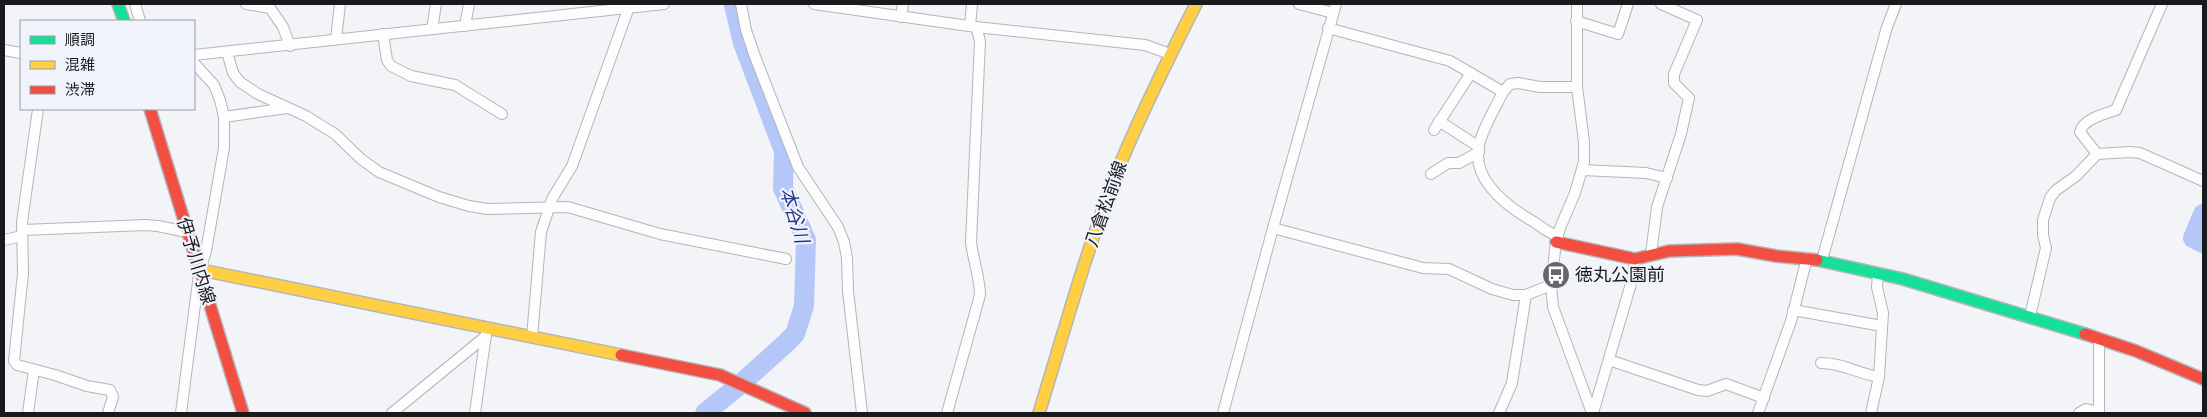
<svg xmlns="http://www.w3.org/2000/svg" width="2207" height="417" viewBox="0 0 2207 417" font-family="Helvetica,'Noto Sans JP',sans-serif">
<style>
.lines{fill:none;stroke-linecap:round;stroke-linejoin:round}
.river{stroke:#b5c6f9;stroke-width:20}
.street-casing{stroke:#b4b5b8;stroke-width:12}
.fast-casing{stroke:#b4b5b8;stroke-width:14}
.slow-casing{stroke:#b4b5b8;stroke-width:14}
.jam-casing{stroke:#b4b5b8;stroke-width:14}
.street{stroke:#fdfdfe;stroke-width:10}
.fast{stroke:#16e098;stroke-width:11}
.slow{stroke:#ffcf43;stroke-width:11}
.jam{stroke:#f24e42;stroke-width:11}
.labels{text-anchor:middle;stroke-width:4.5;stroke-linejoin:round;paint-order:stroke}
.street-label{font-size:18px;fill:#191a1d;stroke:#f0f3fb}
.poi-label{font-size:18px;fill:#191a1d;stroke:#f0f3fb;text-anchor:start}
.water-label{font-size:19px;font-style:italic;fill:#263787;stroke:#f0f3fb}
</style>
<rect width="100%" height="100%" fill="#f3f4f8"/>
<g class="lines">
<g class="river">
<path d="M734 5 743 43 784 151 783 188 806 240 804 306 795 334 785 344 745 380"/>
<path d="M2203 214 2193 238 2203 243"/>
<path d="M705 413 737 387"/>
</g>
<g class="street-casing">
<g id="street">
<path d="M135 4 140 21"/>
<path d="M246 4 270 8 283 27 290 46"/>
<path d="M741 4 746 30 754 54 798 167 838 227 844 242 847 258 848 291 862 413"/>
<path d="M814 4 976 27 1145 45 1170 54"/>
<path d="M1299 4 1333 13"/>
<path d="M1577 4V87L1584 142V162L1575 193 1560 228 1556 242 1551 285 1553 307 1592 413"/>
<path d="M901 17 903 4"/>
<path d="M1576 21 1618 34 1628 4"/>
<path d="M465 26 469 4"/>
<path d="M970 26 972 4"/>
<path d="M1328 28 1450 61 1503 92 1510 84 1518 83 1540 87H1577"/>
<path d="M432 29 436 4"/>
<path d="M383 34 387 60 391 66 411 76 455 85 502 114"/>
<path d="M336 39 340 4"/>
<path d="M4 50 21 53"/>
<path d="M227 52 233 73 240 82 258 94 306 116 335 134 361 159 379 172 439 197 469 206 487 209 568 207 660 234 786 259"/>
<path d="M194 55 664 4"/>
<path d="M1503 92C1495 109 1483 127 1479 145 1471 181 1508 207 1534 222 1542 227 1548 233 1558 236"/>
<path d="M38 109 22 222 23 273 14 361 17 365 55 375 87 386 110 390 113 397 108 413"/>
<path d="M224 117 287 108"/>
<path d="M1439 121 1479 147"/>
<path d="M1434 130 1471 73"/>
<path d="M2097 154 2130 152 2140 153 2203 181"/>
<path d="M1582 170 1646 173 1667 178"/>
<path d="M1431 174 1448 163H1459L1479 152"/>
<path d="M1273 228 1423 268 1449 269 1492 289 1513 295H1526L1551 285"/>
<path d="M23 230 145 225 158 226 187 232"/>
<path d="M4 240 22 236"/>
<path d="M1651 254 1657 207 1681 134 1689 98 1674 83V74L1697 20 1661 4"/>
<path d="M1822 260 1887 27 1896 4"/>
<path d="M1793 310 1882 326"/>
<path d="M2030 316 2046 248 2043 235V220L2050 198 2055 191 2076 176 2097 154 2080 132C2083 119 2104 114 2116 110L2162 4"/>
<path d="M532 337 541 232 552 199 572 166 629 7"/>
<path d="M1609 360 1698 390 1707 391 1726 384 1764 398"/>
<path d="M1821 363C1843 363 1859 374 1879 377"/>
<path d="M28 413 34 370"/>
<path d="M181 413 199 274 206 251 224 148V117L220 100 214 85 194 63"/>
<path d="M392 413 486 336"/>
<path d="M475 413 486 334"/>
<path d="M947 413 980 295C980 278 973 260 971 242L980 41 976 27"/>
<path d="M1223 413 1273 228 1336 4"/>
<path d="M1499 413 1512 383 1526 295"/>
<path d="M1593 413 1633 277 1635 259"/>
<path d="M1758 413 1791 321 1807 258"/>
<path d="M1871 413 1879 377 1883 313 1877 287 1878 274"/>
<path d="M2079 413 2086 409 2099 412"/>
<path d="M2099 413V339"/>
</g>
</g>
<g class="fast-casing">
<g id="fast">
<path d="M118 4 124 21"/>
<path d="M1817 260 1903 279 2085 334"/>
</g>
</g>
<g class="slow-casing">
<g id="slow">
<path d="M199 274 206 271 621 355"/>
<path d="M1039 413C1063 335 1085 255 1114 179 1138 119 1167 61 1196 4"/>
</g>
</g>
<g class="jam-casing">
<g id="jam">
<path d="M150 109 243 413"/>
<path d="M1556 242 1635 259 1669 251 1737 249 1776 256 1817 260"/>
<path d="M2085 334 2136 351 2203 379"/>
<path d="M621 355 720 375 805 413"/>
</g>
</g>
<use href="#street" class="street"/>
<use href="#fast" class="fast"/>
<use href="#slow" class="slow"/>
<use href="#jam" class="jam"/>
</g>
<defs>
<g id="bus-disc" transform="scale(1.4375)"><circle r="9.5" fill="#65666a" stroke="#f0f3fb"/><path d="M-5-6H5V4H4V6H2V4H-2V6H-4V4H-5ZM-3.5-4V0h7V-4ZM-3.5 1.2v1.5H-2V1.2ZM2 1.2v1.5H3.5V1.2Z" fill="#fff"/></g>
</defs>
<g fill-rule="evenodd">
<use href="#bus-disc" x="1556" y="275"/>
</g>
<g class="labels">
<g class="street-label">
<text transform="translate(1106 204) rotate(-70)" y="6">八倉松前線</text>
<text transform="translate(196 261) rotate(73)" y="6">伊予川内線</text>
</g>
<g class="poi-label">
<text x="1575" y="281">徳丸公園前</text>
</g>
<g class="water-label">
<text transform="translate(795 215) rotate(73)" y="7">本谷川</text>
</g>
</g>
<rect width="2207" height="417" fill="none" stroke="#191a1d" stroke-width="10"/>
<rect x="20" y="20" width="175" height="90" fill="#f0f3fb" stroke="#9a9ca2"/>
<rect x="30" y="36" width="25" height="8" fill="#16e098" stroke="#9a9ca2"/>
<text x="65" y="45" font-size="15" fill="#191a1d">順調</text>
<rect x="30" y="61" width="25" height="8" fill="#ffcf43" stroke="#9a9ca2"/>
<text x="65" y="70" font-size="15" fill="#191a1d">混雑</text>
<rect x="30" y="86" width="25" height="8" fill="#f24e42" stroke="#9a9ca2"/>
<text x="65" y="95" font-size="15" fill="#191a1d">渋滞</text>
</svg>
